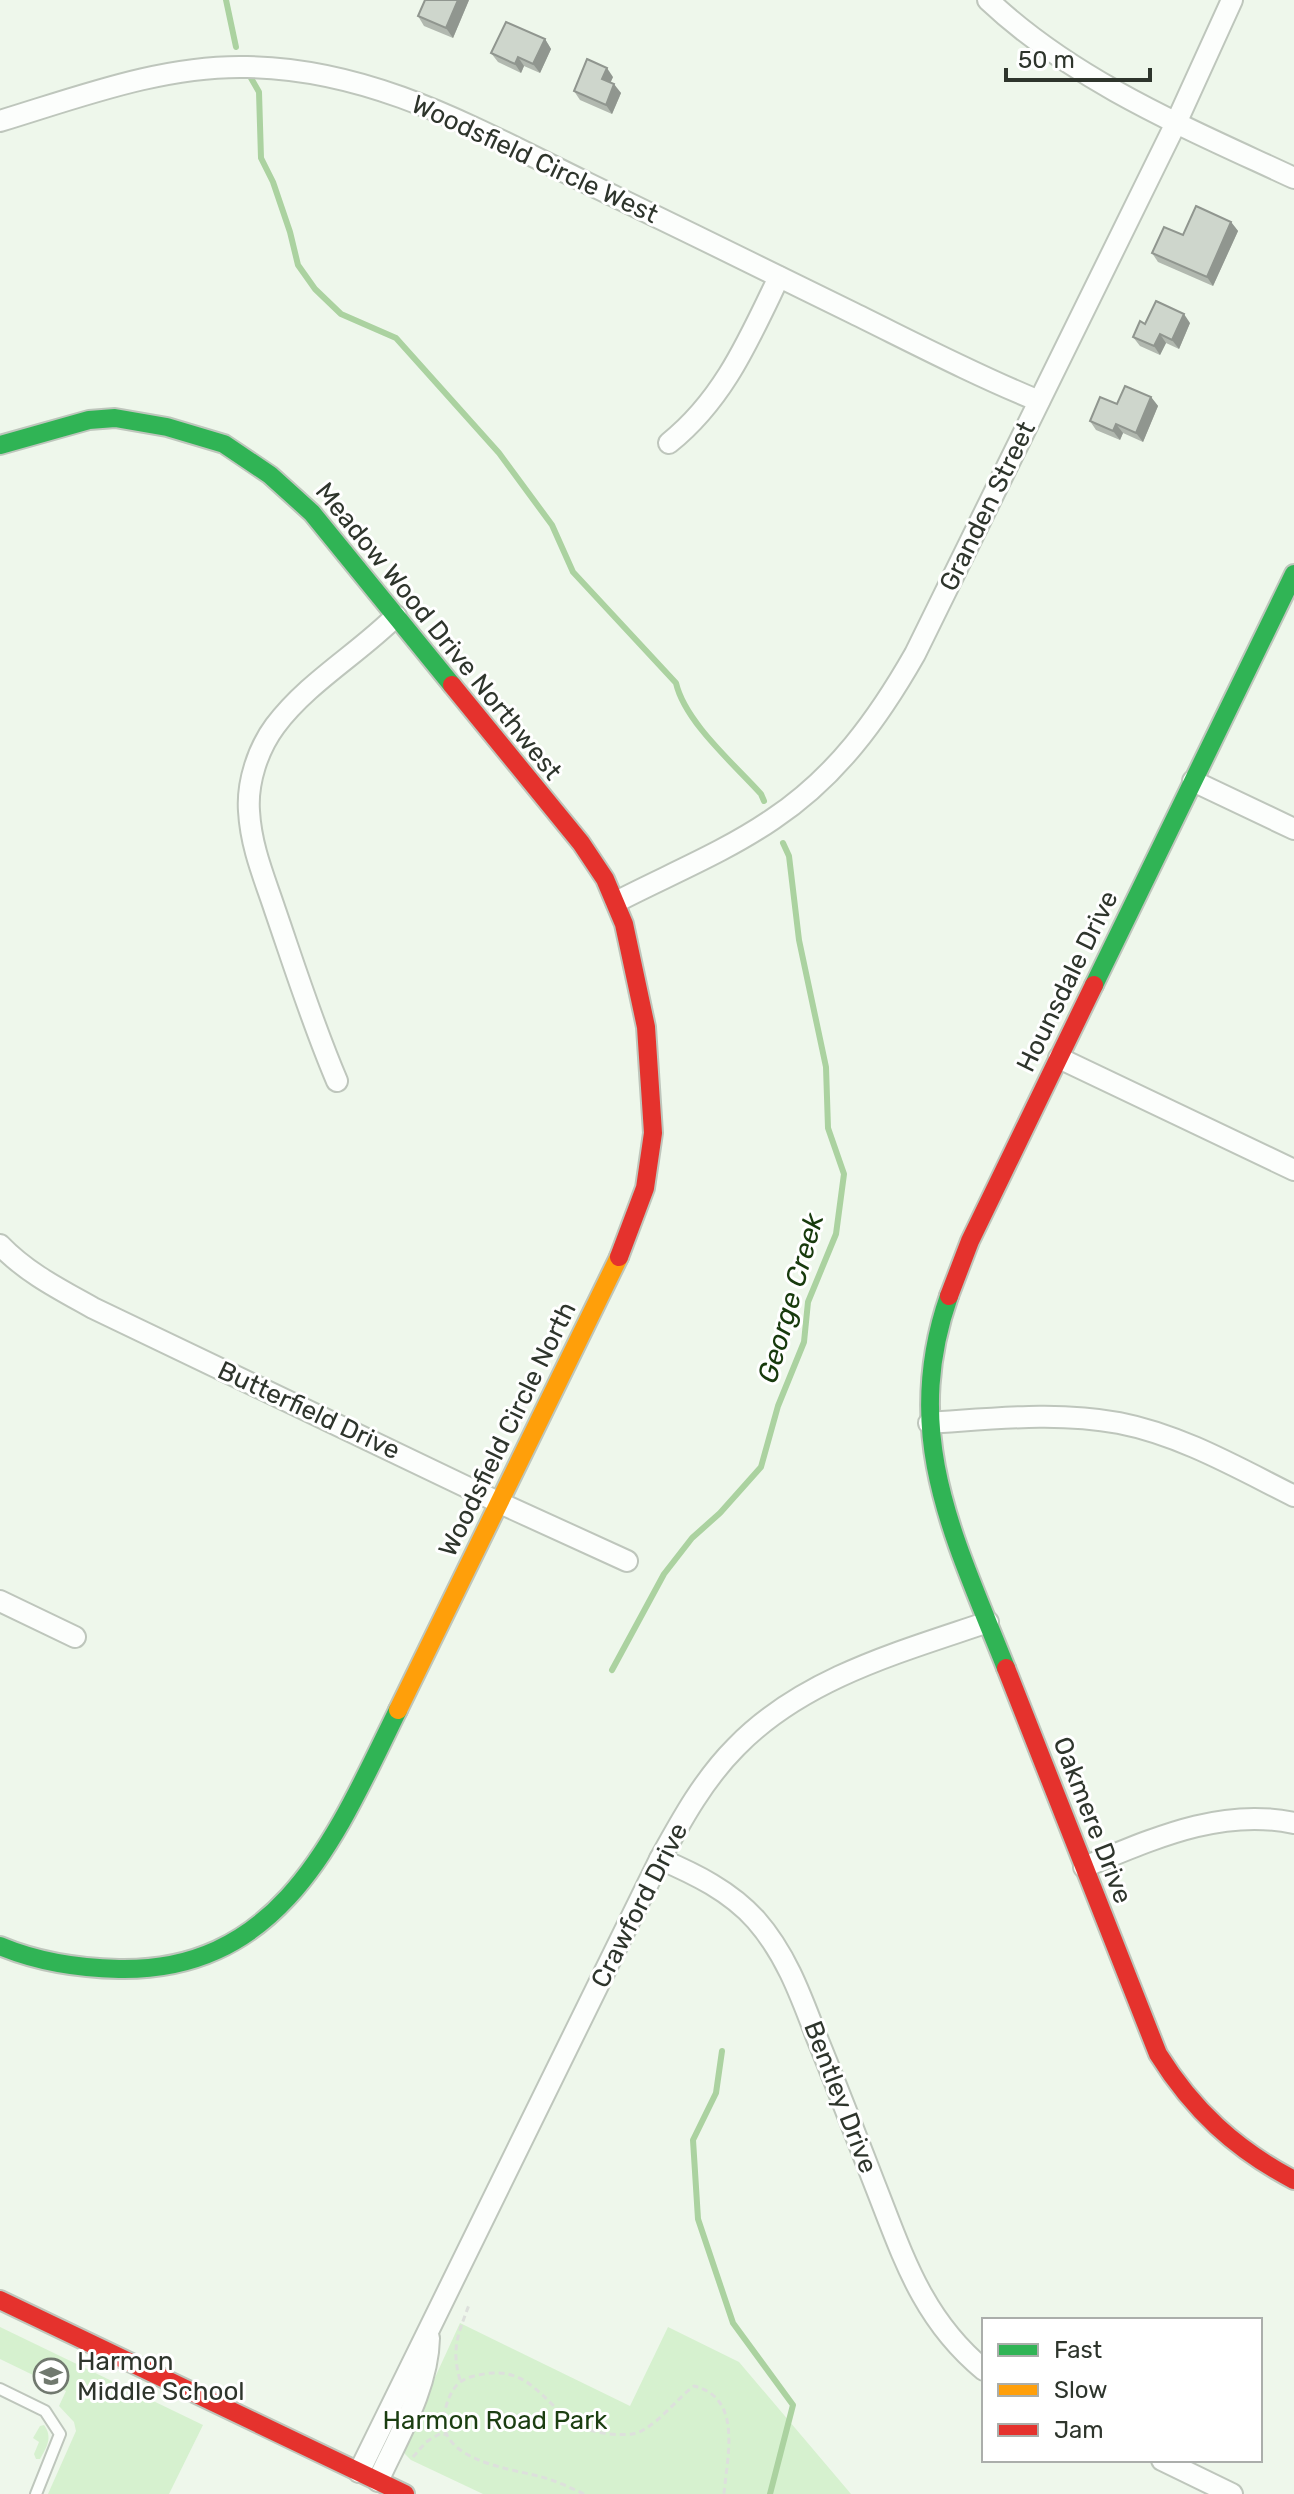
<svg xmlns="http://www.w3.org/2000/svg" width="1294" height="2494" viewBox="0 0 1294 2494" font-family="Rubik,sans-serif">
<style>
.green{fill:#d6f1cf}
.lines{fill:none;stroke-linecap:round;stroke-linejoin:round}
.stream{stroke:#abd2a0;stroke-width:6}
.lane-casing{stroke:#bec6bc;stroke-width:14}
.street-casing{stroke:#bec6bc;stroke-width:24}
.fast-casing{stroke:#bec6bc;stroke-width:22}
.slow-casing{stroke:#bec6bc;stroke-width:22}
.jam-casing{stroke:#bec6bc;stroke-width:22}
.path{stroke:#dde0dc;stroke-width:3;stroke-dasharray:6 4;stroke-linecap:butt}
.lane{stroke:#fcfefc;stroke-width:10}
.street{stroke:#fcfefc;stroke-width:20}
.fast{stroke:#30b455;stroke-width:18}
.slow{stroke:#ff9f0a;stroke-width:18}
.jam{stroke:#e5322d;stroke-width:18}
.wall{fill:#b1b8af}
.shaded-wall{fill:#90968f}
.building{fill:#ced6cc;stroke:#90968f;stroke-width:2}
.labels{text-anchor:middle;stroke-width:6;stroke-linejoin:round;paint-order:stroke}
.street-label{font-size:26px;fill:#2e352c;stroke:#fff}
.poi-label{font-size:26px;fill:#2e352c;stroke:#fff;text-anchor:start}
.park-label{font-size:26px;fill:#1b3e11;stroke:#fff}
.water-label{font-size:28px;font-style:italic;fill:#173a0c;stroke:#fff}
</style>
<rect width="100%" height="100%" fill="#eef7eb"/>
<g class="green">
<path d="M460 2323 630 2406 668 2327 739 2362 851 2494H483L411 2460 405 2454 403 2447Z"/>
<path d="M0 2327 203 2425 169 2494H48L76 2431 74 2422 59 2406 66 2391 0 2359Z"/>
<path d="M44 2425C53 2437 47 2447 40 2459H36L34 2454 39 2442 33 2438 40 2426Z"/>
</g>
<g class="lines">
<g class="stream">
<path d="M226 0 236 47"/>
<path d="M251 78 259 92 261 158 273 182 290 232 298 265 315 289 341 314 396 338 499 453 552 525 573 572 676 683C685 722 734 764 761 794L764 801"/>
<path d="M612 1670 664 1574 692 1538 720 1513 761 1467 778 1406 804 1342 808 1302 836 1234 844 1174 828 1128 826 1067 799 940 789 856 783 843"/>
<path d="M722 2051 716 2093 693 2140 698 2219 733 2323 793 2405 770 2494"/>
</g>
<g class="lane-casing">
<path id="lane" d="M0 2389 45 2411 60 2434 36 2494"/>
</g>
<g class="street-casing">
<g id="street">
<path d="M988 0C1075 82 1187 128 1294 178"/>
<path d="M0 121C79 97 163 65 247 67 374 69 476 129 587 183 676 226 764 269 853 313 914 343 975 375 1039 401"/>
<path d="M669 443C724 399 749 339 779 277"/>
<path d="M1193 781 1294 829"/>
<path d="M616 902C668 875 725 852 773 819 836 777 878 719 915 654L1176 123 1232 0"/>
<path d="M1059 1058 1294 1170"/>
<path d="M337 1081C313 1025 295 968 275 910 264 877 251 847 249 811 247 782 258 749 275 726 308 682 358 654 396 616"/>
<path d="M0 1245C27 1273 59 1289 93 1308L500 1503 627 1561"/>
<path d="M929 1423C992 1419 1056 1411 1119 1423 1181 1435 1238 1468 1294 1496"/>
<path d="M0 1601 75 1637"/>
<path d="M660 1859C695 1874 730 1891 756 1920 786 1954 801 1996 817 2038 837 2087 856 2136 875 2185 903 2256 922 2319 984 2370"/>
<path d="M1084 1867C1151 1840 1220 1807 1294 1823"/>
<path d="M1162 2460 1232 2494"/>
<path d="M359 2472 660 1859C682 1819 704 1779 736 1747 803 1678 900 1652 988 1622"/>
<path d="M378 2481C398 2437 428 2388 429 2338"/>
</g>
</g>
<g class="fast-casing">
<g id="fast">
<path d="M0 445 89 420 115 418 167 427 224 444 270 475 312 513 452 685"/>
<path d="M1094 985 1294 574"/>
<path d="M949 1296C900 1436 955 1539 1006 1668"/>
<path d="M0 1946C38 1962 78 1968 119 1969 282 1972 337 1834 398 1710"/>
</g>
</g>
<g class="slow-casing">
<path id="slow" d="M398 1710 619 1257"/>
</g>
<g class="jam-casing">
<g id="jam">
<path d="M452 685 581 843 605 879 624 924 646 1027 653 1133 645 1188 619 1257"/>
<path d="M949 1296 970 1241 1094 985"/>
<path d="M1006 1668 1158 2054C1193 2110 1235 2149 1294 2180"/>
<path d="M0 2300 405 2494"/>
</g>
</g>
<g class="path">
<path d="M460 2380C451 2349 458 2334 469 2305"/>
<path d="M413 2457 426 2442 441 2433 447 2435"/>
<path d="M584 2494C569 2487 554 2480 538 2476 506 2468 433 2459 445 2410 450 2392 456 2380 474 2376 530 2362 538 2400 578 2425 591 2433 617 2436 632 2434 653 2431 676 2399 694 2386 743 2398 727 2456 724 2494"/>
</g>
<use href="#lane" class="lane"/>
<use href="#street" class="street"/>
<use href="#fast" class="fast"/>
<use href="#slow" class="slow"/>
<use href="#jam" class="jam"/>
</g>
<g class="wall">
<path d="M469 0 453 38 424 26 418 16Z"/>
<path d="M545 39 551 49 540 73 524 66 521 73 498 62 491 53Z"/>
<path d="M613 77 610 83 621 93 612 114 580 100 574 91Z"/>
<path d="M1231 222 1238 231 1213 286 1158 262 1152 253 1183 235Z"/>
<path d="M1190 323 1179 349 1166 343 1160 355 1140 346 1133 337Z"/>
<path d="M1151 397 1158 406 1143 442 1123 433 1120 440 1096 430 1090 421 1117 404Z"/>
</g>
<g class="shaded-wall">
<path d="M458 0H469L453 38 446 28Z"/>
<path d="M545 39 551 49 540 73 533 64Z"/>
<path d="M518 57 524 66 521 73 515 64Z"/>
<path d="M607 68 613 77 608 88 602 79Z"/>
<path d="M614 84 621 93 612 114 606 105Z"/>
<path d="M1231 222 1238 231 1213 286 1207 277Z"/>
<path d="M1184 314 1190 323 1179 349 1172 340Z"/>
<path d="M1160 334 1166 343 1160 355 1154 346Z"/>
<path d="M1151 397 1158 406 1143 442 1136 433Z"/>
<path d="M1116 424 1123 433 1120 440 1113 431Z"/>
</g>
<g class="building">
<path d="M425 0H458L446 28 418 16Z"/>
<path d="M506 22 545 39 533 64 518 57 515 64 491 53Z"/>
<path d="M587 59 607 68 602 79 614 84 606 105 574 91Z"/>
<path d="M1196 206 1231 222 1207 277 1152 253 1164 227 1183 235Z"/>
<path d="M1156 301 1184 314 1172 340 1160 334 1154 346 1133 337 1140 321 1145 324Z"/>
<path d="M1125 386 1151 397 1136 433 1116 424 1113 431 1090 421 1100 397 1117 404Z"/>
</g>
<defs>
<g id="school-ring" transform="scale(1.8)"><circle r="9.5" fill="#fff" stroke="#71796f" stroke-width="1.5"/><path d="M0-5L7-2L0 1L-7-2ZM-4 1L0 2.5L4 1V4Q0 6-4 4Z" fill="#71796f"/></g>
</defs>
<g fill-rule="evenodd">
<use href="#school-ring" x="51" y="2376"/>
</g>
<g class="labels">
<g class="street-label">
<text transform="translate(535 159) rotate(25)" y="9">Woodsfield Circle West</text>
<text transform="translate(987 506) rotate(-64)" y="9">Granden Street</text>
<text transform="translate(439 631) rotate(51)" y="9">Meadow Wood Drive Northwest</text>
<text transform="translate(1067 981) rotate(-64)" y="9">Hounsdale Drive</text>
<text transform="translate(309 1410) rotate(25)" y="9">Butterfield Drive</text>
<text transform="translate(507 1429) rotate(-64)" y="9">Woodsfield Circle North</text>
<text transform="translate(1093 1820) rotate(69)" y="9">Oakmere Drive</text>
<text transform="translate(639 1905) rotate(-63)" y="9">Crawford Drive</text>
<text transform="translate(841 2097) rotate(69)" y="9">Bentley Drive</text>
</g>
<g class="poi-label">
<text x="77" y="2370">Harmon<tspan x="77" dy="30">Middle School</tspan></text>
</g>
<g class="park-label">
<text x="495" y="2429">Harmon Road Park</text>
</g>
<g class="water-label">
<text transform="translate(790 1298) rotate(-74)" y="10">George Creek</text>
</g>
</g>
<rect x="982" y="2318" width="280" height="144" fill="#ffffff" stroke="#abaeab" stroke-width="2"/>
<rect x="998" y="2344" width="40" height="12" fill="#30b455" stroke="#abaeab" stroke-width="2"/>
<text x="1054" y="2358" font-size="24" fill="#2e352c">Fast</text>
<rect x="998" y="2384" width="40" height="12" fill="#ff9f0a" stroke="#abaeab" stroke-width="2"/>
<text x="1054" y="2398" font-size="24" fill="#2e352c">Slow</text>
<rect x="998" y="2424" width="40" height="12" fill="#e5322d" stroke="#abaeab" stroke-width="2"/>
<text x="1054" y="2438" font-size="24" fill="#2e352c">Jam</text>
<path d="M1006 68v12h144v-12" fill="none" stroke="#2e352c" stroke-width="4"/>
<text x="1018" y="68" font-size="24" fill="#2e352c" stroke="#ffffff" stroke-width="6" paint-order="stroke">50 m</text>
</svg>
